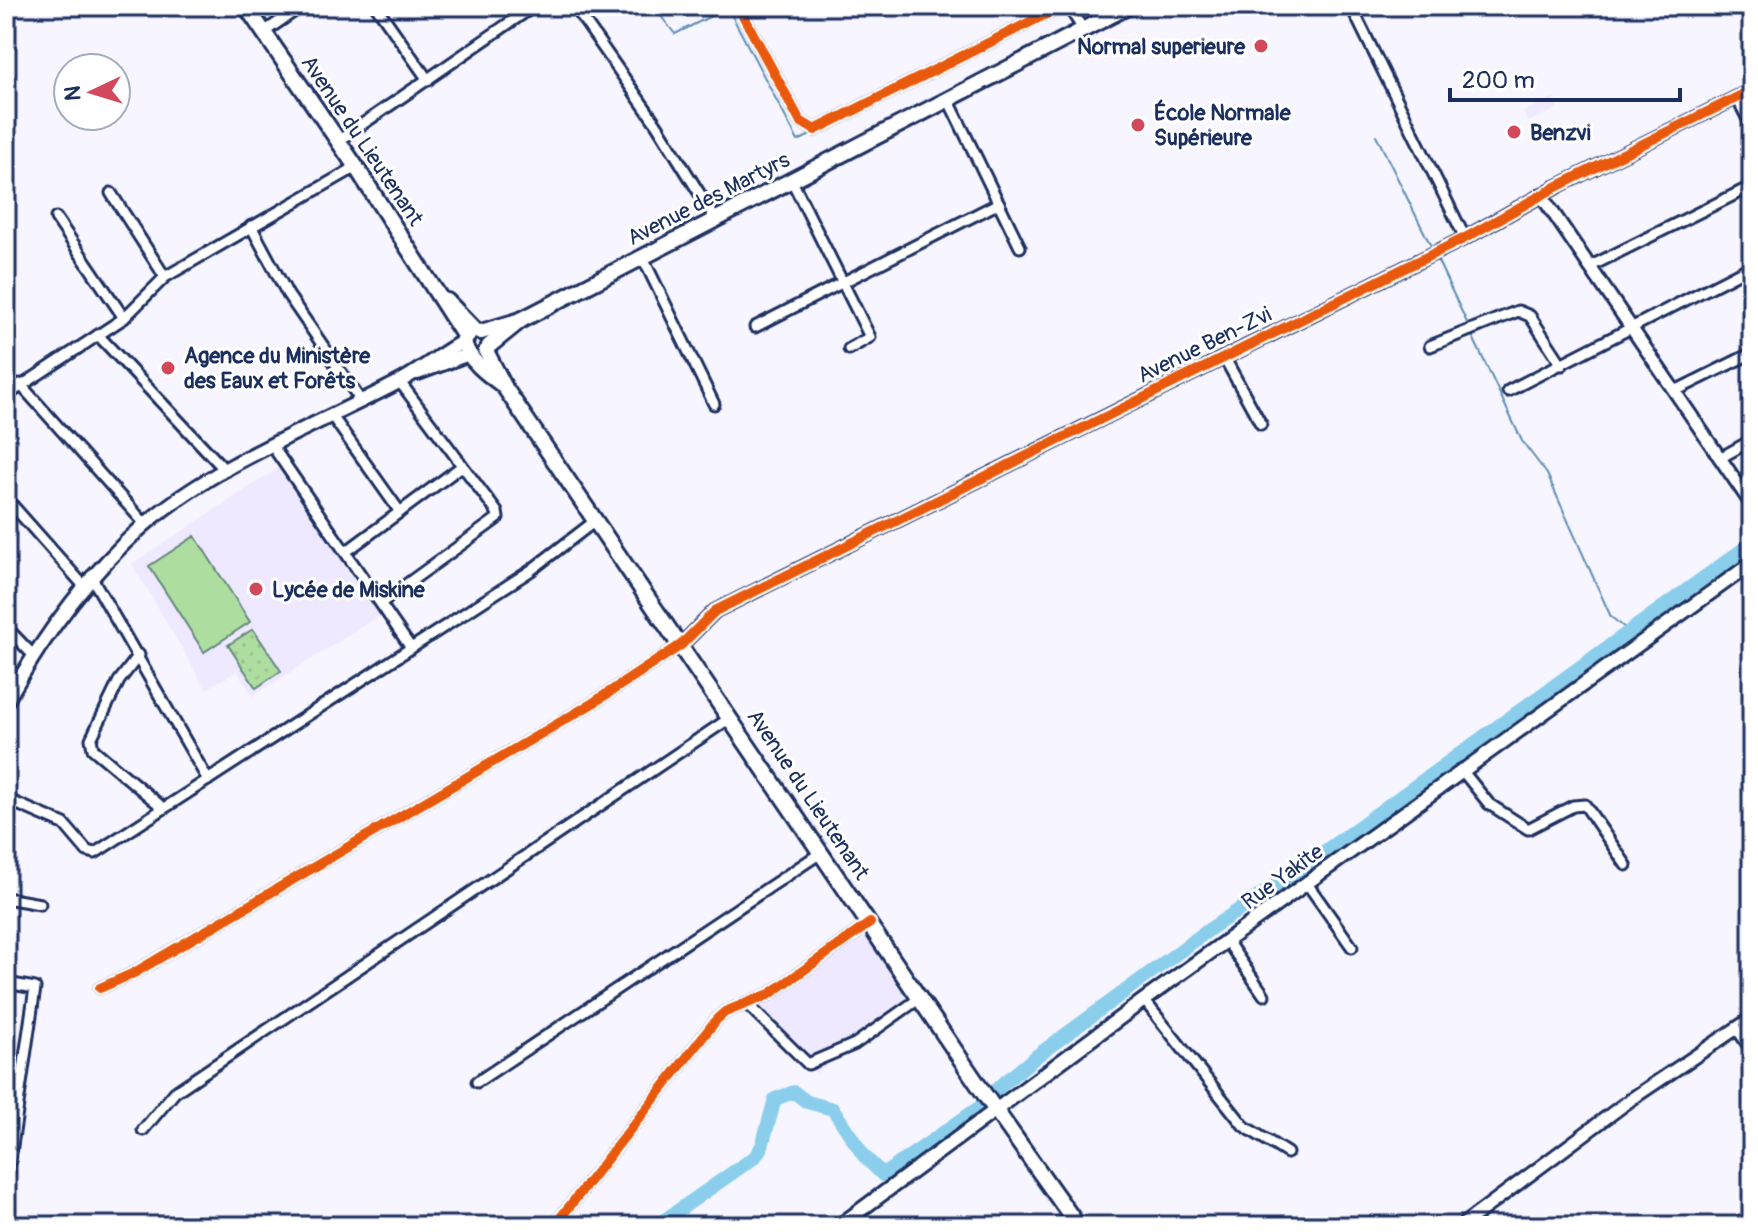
<svg xmlns="http://www.w3.org/2000/svg" width="1758" height="1232" viewBox="0 0 1758 1232" font-family="Pangolin,sans-serif">
<style>
.built{fill:#eee9ff}
.grass{fill:url(#grass-dots);stroke:#64867e;stroke-width:2}
.pitch{fill:#aede9f;stroke:#64867e;stroke-width:2}
.lines{fill:none;stroke-linecap:round;stroke-linejoin:round}
.stream{stroke:#5e8eb3;stroke-width:2}
.river{stroke:#8aceec;stroke-width:14}
.minor-casing{stroke:#1b2f5e;stroke-width:15}
.tertiary-casing{stroke:#1b2f5e;stroke-width:17}
.secondary-casing{stroke:#1b2f5e;stroke-width:18}
.primary-casing{stroke:#1b2f5e;stroke-width:20}
.minor{stroke:#fff;stroke-width:9}
.tertiary{stroke:#fff;stroke-width:11}
.secondary{stroke:#fff;stroke-width:12}
.primary{stroke:#fff;stroke-width:14}
.cycleway-casing{stroke:#fff;stroke-width:15}
.cycleway{stroke:#e8590c;stroke-width:10}
.poi-dot{fill:#d1495b;stroke:#fff;stroke-width:3}
.labels{text-anchor:middle;stroke-width:6;stroke-linejoin:round;paint-order:stroke}
.poi-label{font-size:22px;font-weight:bold;fill:#1b2f5e;stroke:#fff;text-anchor:start}
.street-label{font-size:22px;fill:#1b2f5e;stroke:#fff}
</style>
<defs>
<pattern id="grass-dots" width="8" height="8" patternUnits="userSpaceOnUse" patternTransform="scale(2)"><rect width="8" height="8" fill="#aede9f"/><path d="M2 2h.1M6 6h.1" fill="none" stroke="#95bf8b" stroke-width="1.8" stroke-linecap="round"/></pattern>
</defs>
<rect width="100%" height="100%" fill="#f7f5ff"/>
<filter id="ink" filterUnits="userSpaceOnUse"><feTurbulence type="fractalNoise" baseFrequency=".0125" numOctaves="2"/><feDisplacementMap in="SourceGraphic" scale="16" xChannelSelector="R" yChannelSelector="G"/><feConvolveMatrix kernelMatrix="1 2 1 2 8 2 1 2 1" color-interpolation-filters="sRGB"/></filter>
<g filter="url(#ink)">
<g class="built">
<path d="M1553 98 1558 108 1528 122 1523 112Z"/>
<path d="M280 467 382 614 253 696 237 671 206 689 132 564Z"/>
<path d="M863 932 914 1004 816 1073 753 1010Z"/>
</g>
<path class="grass" d="M253 629 281 671 256 688 228 645Z"/>
<path class="pitch" d="M195 536 250 622 204 652 149 566Z"/>
<g class="lines">
<g class="stream">
<path d="M653 6 675 34 725 9 730 12 798 141 1067 10"/>
<path d="M1376 135 1431 246"/>
<path d="M1436 257 1469 327"/>
<path d="M1471 333 1522 441 1547 474 1611 617 1629 631"/>
</g>
<path class="river" d="M656 1226 755 1157 762 1146 775 1099 794 1092 807 1102 833 1109 864 1156 883 1175 983 1105 1000 1086 1038 1055 1210 929 1299 870 1752 543"/>
<g class="minor-casing">
<g id="minor">
<path d="M376 6 428 80"/>
<path d="M574 6 657 125 716 220"/>
<path d="M738 6 800 121 815 130 1062 6"/>
<path d="M1068 6 1083 29"/>
<path d="M1351 6 1465 238"/>
<path d="M264 32 302 6"/>
<path d="M1737 98 1752 127"/>
<path d="M948 99 1020 247"/>
<path d="M338 141 534 6"/>
<path d="M792 181 870 337 849 349"/>
<path d="M111 193 165 277"/>
<path d="M56 218 124 318"/>
<path d="M251 226 288 295 361 401"/>
<path d="M642 256 714 404"/>
<path d="M1589 267 1752 186"/>
<path d="M755 327 999 203"/>
<path d="M98 335 226 471"/>
<path d="M1430 346 1518 311 1530 316 1562 365"/>
<path d="M1224 357 1261 424"/>
<path d="M20 384 145 524"/>
<path d="M1508 391 1752 266"/>
<path d="M1675 391 1752 353"/>
<path d="M6 396 124 318 165 277 356 167"/>
<path d="M332 416 400 512"/>
<path d="M273 447 411 648"/>
<path d="M1720 458 1752 440"/>
<path d="M6 498 84 586"/>
<path d="M347 551 462 466"/>
<path d="M91 576 208 780"/>
<path d="M382 602 498 518 497 512 400 382"/>
<path d="M6 627 33 655"/>
<path d="M139 655 119 681 91 739 93 749 162 807"/>
<path d="M1461 769 1489 804 1528 829 1573 806 1585 805 1626 865"/>
<path d="M6 799 64 824 87 851 95 853 530 571 595 521"/>
<path d="M1306 882 1352 947"/>
<path d="M6 898 40 904"/>
<path d="M1227 941 1264 995"/>
<path d="M6 983 35 988 6 1187"/>
<path d="M100 988 134 973 593 703 681 645"/>
<path d="M1144 1000 1244 1126 1287 1153"/>
<path d="M747 1004 808 1064 855 1044 920 998"/>
<path d="M1737 1029 1752 1051"/>
<path d="M477 1082 822 852"/>
<path d="M143 1130 175 1092 730 718"/>
<path d="M554 1226 717 1019 725 1012 770 994 870 923"/>
</g>
</g>
<g class="tertiary-casing">
<g id="tertiary">
<path d="M1541 195 1752 505"/>
<path d="M681 645 715 611 1465 238 1556 187 1752 90"/>
<path d="M1461 1226 1630 1100 1752 1018"/>
</g>
</g>
<g class="secondary-casing">
<g id="secondary">
<path d="M418 373 469 354"/>
<path d="M6 702C43 637 86 576 143 526 213 465 315 426 397 383 420 371 440 354 464 341"/>
<path d="M839 1226 1144 1000 1752 563"/>
</g>
</g>
<g class="primary-casing">
<g id="primary">
<path d="M246 6 356 167 465 337"/>
<path d="M447 301 476 331"/>
<path d="M471 332 464 341C466 359 490 376 504 386"/>
<path d="M481 332 521 320 1129 6"/>
<path d="M489 346 521 320"/>
<path d="M486 351 505 388 985 1095 1078 1226"/>
</g>
</g>
<use href="#minor" class="minor"/>
<use href="#tertiary" class="tertiary"/>
<use href="#secondary" class="secondary"/>
<use href="#primary" class="primary"/>
<g class="cycleway-casing">
<g id="cycleway">
<path d="M738 6 800 121 815 130 1062 6"/>
<path d="M100 988 134 973 593 703 681 645 715 611 1465 238 1556 187 1752 90"/>
<path d="M554 1226 717 1019 725 1012 770 994 870 923"/>
</g>
</g>
<use href="#cycleway" class="cycleway"/>
</g>
</g>
<g class="poi-dot">
<circle cx="1261" cy="46" r="8"/>
<circle cx="1138" cy="125" r="8"/>
<circle cx="1514" cy="132" r="8"/>
<circle cx="168" cy="368" r="8"/>
<circle cx="256" cy="589" r="8"/>
</g>
<g class="labels">
<g class="poi-label">
<text x="1245" y="54" text-anchor="end">Normal superieure</text>
<text x="1154" y="120">École Normale<tspan x="1154" dy="25">Supérieure</tspan></text>
<text x="1530" y="140">Benzvi</text>
<text x="184" y="363">Agence du Ministère<tspan x="184" dy="25">des Eaux et Forêts</tspan></text>
<text x="272" y="597">Lycée de Miskine</text>
</g>
<g class="street-label">
<text transform="translate(363 140) rotate(56)" y="8">Avenue du Lieutenant</text>
<text transform="translate(708 198) rotate(-27)" y="8">Avenue des Martyrs</text>
<text transform="translate(1204 344) rotate(-26)" y="8">Avenue Ben-Zvi</text>
<text transform="translate(809 794) rotate(56)" y="8">Avenue du Lieutenant</text>
<text transform="translate(1282 876) rotate(-36)" y="8">Rue Yakite</text>
</g>
</g>
<rect width="1758" height="1232" fill="none" stroke="#fff" stroke-width="32"/>
<rect x="16" y="16" width="1726" height="1200" fill="none" stroke="#1b2f5e" stroke-width="3" filter="url(#ink)"/>
<g transform="translate(92 92) rotate(266)"><circle r="38" fill="#ffffff" stroke="#a4acbf" stroke-width="2"/>
<path d="M0-6L14 30L0 20L-14 30Z" fill="#d1495b"/>
<text y="-12" font-size="22" font-weight="bold" text-anchor="middle" fill="#1b2f5e">N</text>
</g>
<path d="M1450 88v12h230v-12" fill="none" stroke="#1b2f5e" stroke-width="4"/>
<text x="1462" y="88" font-size="24" fill="#1b2f5e" stroke="#ffffff" stroke-width="6" paint-order="stroke">200 m</text>
</svg>
